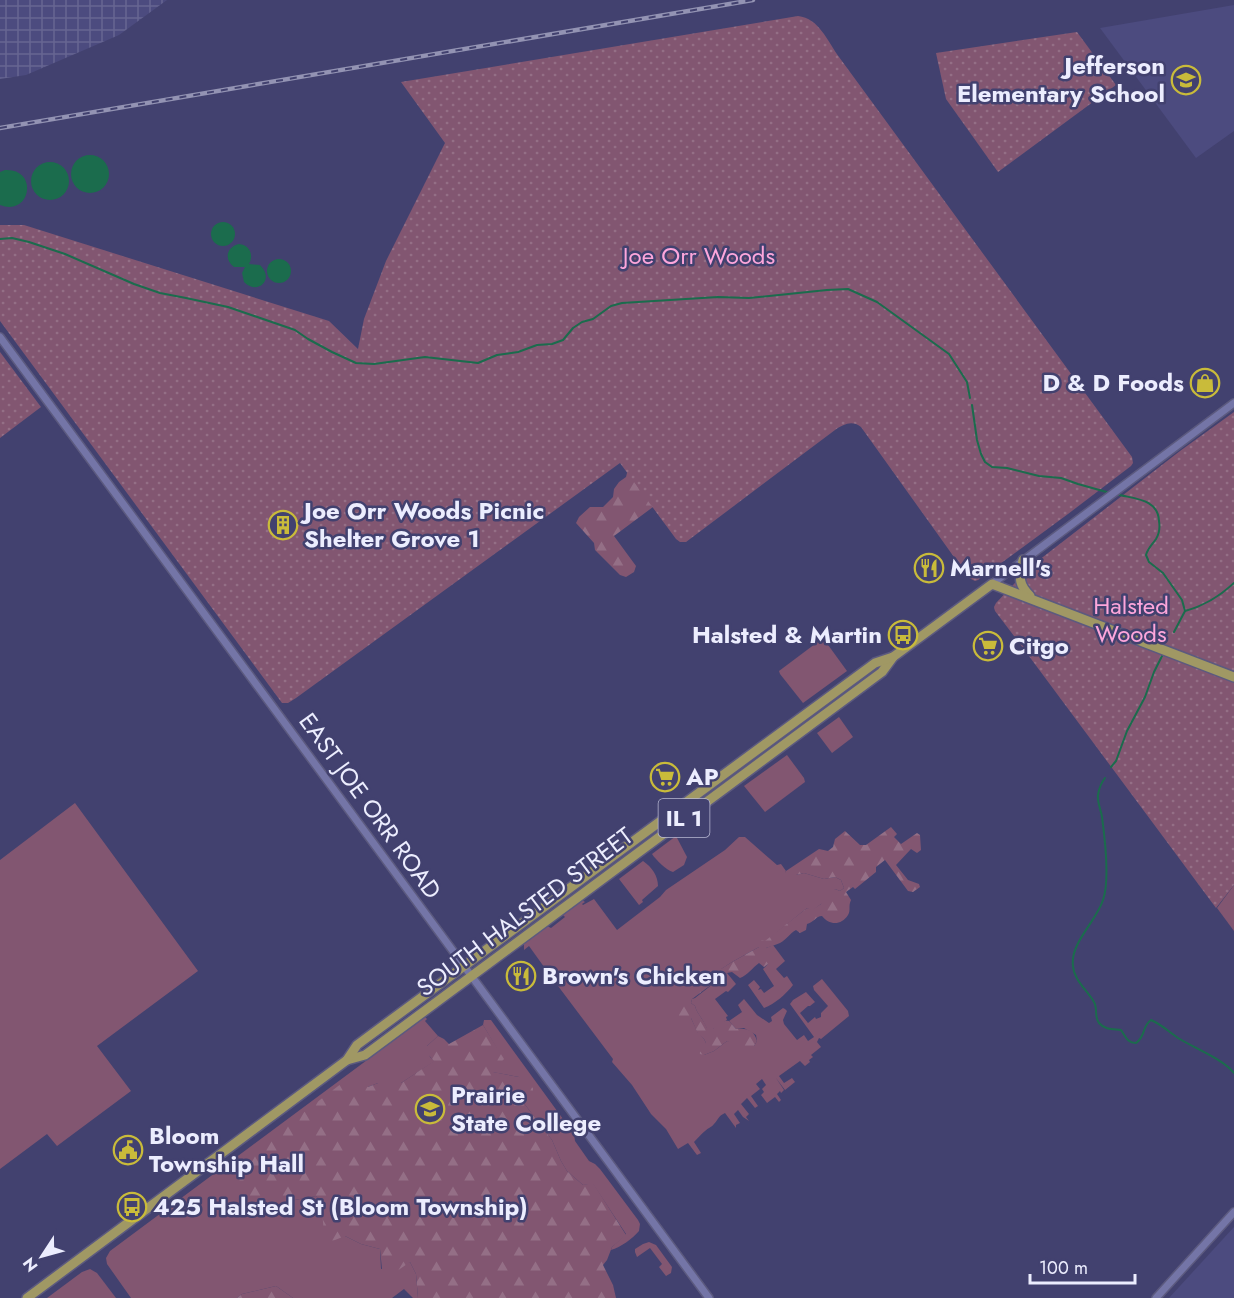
<svg xmlns="http://www.w3.org/2000/svg" width="1234" height="1298" viewBox="0 0 1234 1298" font-family="Jost,sans-serif">
<style>
.built{fill:#4c4b7f}
.industrial{fill:url(#industrial-grid)}
.grass{fill:#825671}
.forest{fill:url(#forest-firs)}
.park{fill:url(#park-dots)}
.water{fill:#1b6c4d}
.lines{fill:none;stroke-linecap:round;stroke-linejoin:round}
.stream{stroke:#1b6c4d;stroke-width:2}
.tertiary-casing{stroke:#5c5a7f;stroke-width:10}
.primary-casing{stroke:#5c5a7f;stroke-width:12}
.tertiary{stroke:#7475a7;stroke-width:7}
.primary{stroke:#a09864;stroke-width:9}
.rail-casing{stroke:#9393b3;stroke-width:4.5}
.rail{stroke:#42416f;stroke-width:2;stroke-dasharray:7;stroke-linecap:butt}
.labels{text-anchor:middle;stroke-width:5;stroke-linejoin:round;paint-order:stroke}
.shield{fill:#42416f;stroke:#b9b9d3;stroke-width:1.5}
.shield-label{font-size:22px;font-weight:bold;fill:#ecedfe}
.poi-label{font-size:24px;font-weight:bold;fill:#ecedfe;stroke:#42416f;text-anchor:start}
.park-label{font-size:24px;fill:#fda6db;stroke:#42416f}
.street-label{font-size:24px;fill:#ecedfe;stroke:#42416f}
</style>
<defs>
<pattern id="industrial-grid" width="8" height="8" patternUnits="userSpaceOnUse" patternTransform="scale(1.5)"><rect width="8" height="8" fill="#4c4b7f"/><path d="M0 4h8M4 0v8" fill="none" stroke="#666592"/></pattern>
<pattern id="forest-firs" width="22" height="20" patternUnits="userSpaceOnUse" patternTransform="scale(1.5)"><rect width="22" height="20" fill="#825671"/><path d="M5 1l3.5 6h-7zM16 11l3.5 6h-7z" fill="#946f86"/></pattern>
<pattern id="park-dots" width="8" height="8" patternUnits="userSpaceOnUse" patternTransform="scale(1.5)"><rect width="8" height="8" fill="#825671"/><path d="M2 2h.1M6 6h.1" fill="none" stroke="#946f86" stroke-width="1.8" stroke-linecap="round"/></pattern>
</defs>
<rect width="100%" height="100%" fill="#42416f"/>
<g class="built">
<path d="M1234 5V131L1196 158 1100 28Z"/>
<path d="M1234 1227V1298H1169Z"/>
</g>
<path class="industrial" d="M0 0H167L119 35 26 75 0 79Z"/>
<g class="grass">
<path d="M823 638 847 671 803 703 780 674 779 671Z"/>
<path d="M839 717 853 737 832 753 817 733Z"/>
<path d="M787 755 804 778 805 782 765 812 744 786Z"/>
<path d="M75 803 198 971 97 1046 131 1091 57 1146 47 1134 0 1169V860Z"/>
<path d="M676 836 687 857 684 865 673 872C666 870 656 860 652 854Z"/>
<path d="M739 837H745L777 865 781 864 786 871 785 872 796 875 804 873 824 879 835 877 841 880 844 888 840 891 835 889 821 904 812 911 807 908 759 947 732 962 697 985 690 989 691 1018 698 1033 704 1039 706 1043 704 1055 714 1051 727 1041 754 1046 757 1041 756 1035 744 1028 736 1029 729 1021 742 1012 738 1005 744 999 757 1015 769 1023 772 1021 771 1017 783 1008 785 1009 787 1011 783 1020 784 1024 797 1040 804 1035 808 1041 814 1037 790 1004 793 1000 806 992 815 1002 810 1006H808L800 1013 808 1023 815 1017 816 1019 821 1017V1013L828 1006 814 990 813 986 822 979 848 1011 849 1016 821 1039 819 1038 817 1042 821 1047 811 1055 813 1057 809 1060 810 1062 805 1066 800 1061 779 1076 784 1083 792 1078 795 1082 785 1090 776 1078 784 1090 781 1093 780 1091 777 1094 781 1100 779 1102 775 1097 767 1103 761 1095 764 1092 762 1089 766 1085 762 1079 756 1084 760 1089 751 1096 758 1106 755 1108 747 1098 741 1104 749 1114 746 1117 749 1121 743 1117 738 1110 734 1114 740 1123 736 1125V1128L725 1113C718 1116 719 1119 714 1124 712 1127 708 1128 705 1131 701 1134 698 1138 694 1142L701 1153 697 1155 688 1143 678 1149 666 1129 651 1114 632 1085 612 1062 613 1059 552 978 529 946 524 950V943L547 926 551 928 565 917 563 915 582 900 585 902 582 904 583 905 594 899 617 930 660 897 666 890 725 850Z"/>
<path d="M643 861C652 867 658 876 658 886L642 900 643 902 639 905 619 879Z"/>
<path d="M1234 885V931L1217 908Z"/>
<path d="M773 945 785 961 776 969 784 978 787 976 793 985C786 994 775 1004 764 1008L748 985 754 980 760 987 758 990 761 989 764 993 774 986 763 969 768 964 766 948Z"/>
<path d="M727 973 736 984 728 992 726 991 715 999 728 1016 726 1017 727 1020 713 1029H707C704 1020 697 1014 695 1006L691 1003 692 999 695 998Z"/>
<path d="M425 1017 427 1019 425 1021 438 1036 427 1046 430 1057 435 1061 401 1083H378L368 1087 284 1202 316 1196 321 1200 345 1236 361 1244 380 1249 381 1269 410 1262 416 1274 418 1298H413L404 1289 392 1298H293L276 1286 242 1294 237 1298H131L107 1264 106 1258 110 1251Z"/>
<path d="M484 1020H491L571 1130 574 1134 575 1141 589 1161 595 1164 600 1169 638 1220 640 1224 639 1231C632 1239 621 1247 611 1250L612 1247 626 1234 593 1184 583 1185 567 1171 561 1161 552 1140 523 1102 519 1077 492 1072 503 1059 483 1025Z"/>
<path d="M649 1242 656 1245 672 1267 671 1273 666 1276 659 1267 662 1264 650 1248 637 1257 635 1252V1249L643 1244Z"/>
<path d="M90 1269 97 1273 116 1298H47L82 1272Z"/>
</g>
<g class="forest">
<path d="M627 473H634L665 524 653 507 614 536 636 566 634 572 626 577 620 575 595 550 594 543 576 523 579 517 590 507H603L613 497 614 489 619 482 626 477Z"/>
<path d="M891 827 897 834 894 837 901 844 917 833 920 835 921 850 917 853 911 849 896 865 908 880 919 884 920 887 913 892 908 891 885 860 876 867V872L855 889 853 887 846 892 851 900C848 906 851 910 848 915 841 926 829 925 822 916 816 916 813 923 807 924L806 930 800 933 796 930C790 933 787 939 780 943 776 945 771 946 766 948L770 953 768 964 764 967 759 963C752 968 748 975 740 978L732 972 727 973 692 999 691 1003 695 1006C697 1014 704 1020 707 1028L713 1029C717 1024 723 1020 729 1021L736 1029C747 1028 754 1030 757 1041L754 1046C748 1048 740 1051 734 1046 732 1044 730 1042 727 1041L714 1051 704 1055 700 1054 699 1051 701 1047 706 1043 704 1039 698 1034 691 1018 682 1019 679 1016V1013L676 1009 678 1005 682 1003C678 993 689 989 697 985 699 975 711 968 721 969L732 962 759 947 758 943 761 940 765 941 807 908 812 910 821 904 822 900 832 890 835 889 840 891 844 888 841 880 835 877 824 879 804 873 796 875H789L785 872 786 871 819 849 828 851 833 847 835 839 845 831 860 845H866Z"/>
<path d="M483 1025 504 1059 493 1072 519 1077 533 1088V1094L523 1102 552 1140 561 1161 567 1171 583 1185 593 1183 626 1235 612 1247 607 1260 603 1265 613 1285 616 1298H418L416 1274 410 1262 397 1271 382 1269 380 1249 361 1244 345 1236 325 1244 321 1200 316 1196 284 1202 262 1200 241 1194C237 1175 241 1168 252 1152L346 1080 368 1087 378 1083H401L434 1061 425 1051 427 1046 438 1036 444 1039 449 1044Z"/>
<path d="M276 1286 293 1298H237L242 1294Z"/>
</g>
<g class="park">
<path d="M798 16C819 18 828 42 839 57L1132 457 1133 463 1131 466 1068 514 978 580 975 581 969 578 861 427C852 420 844 424 835 430L686 542H680L676 539 620 463 296 698 288 703H282L0 321V225H24L329 321 358 349 364 319 386 261 445 143 401 82Z"/>
<path d="M1077 32 1116 85 998 172 946 99 936 53Z"/>
<path d="M0 352 41 407 0 438Z"/>
<path d="M1234 412V885L1216 908 1020 644 995 611 994 607 996 603 1030 567 1180 451Z"/>
</g>
<g class="water">
<circle cx="90" cy="174" r="19"/>
<circle cx="50" cy="181" r="19"/>
<path d="M5 170C39 168 31 217 0 205V172Z"/>
<circle cx="223" cy="234" r="12"/>
<path d="M239 244C250 245 254 255 249 264L260 265C275 279 258 296 244 282L242 273 245 267H234C224 260 226 247 239 244Z"/>
<circle cx="279" cy="271" r="12"/>
</g>
<g class="lines">
<g class="stream">
<path d="M0 239 12 238 29 242 65 254 134 284 160 293 186 298 228 307 295 330 308 339 332 352 356 363 374 364 425 357 478 363 497 355 518 352 537 345 552 344 563 340 573 328 582 322 593 319 611 306 622 303 718 297 749 298 827 290 848 289 877 302 949 354 967 382 970 398"/>
<path d="M972 405 977 440 981 454 985 462 992 467 1007 468 1039 476 1061 478 1078 484 1110 493"/>
<path d="M1116 494C1133 499 1158 498 1159 521 1160 527 1159 534 1156 539 1152 545 1148 548 1146 555L1149 562 1163 573 1182 600 1185 611 1174 632"/>
<path d="M1185 611C1204 606 1219 597 1234 583"/>
<path d="M1111 767 1116 761 1127 731 1145 697 1154 672 1162 656"/>
<path d="M1105 778C1101 783 1099 788 1098 795 1097 802 1101 810 1102 817 1105 839 1110 880 1103 900 1096 922 1070 943 1073 966 1074 980 1087 990 1094 1002 1098 1009 1094 1017 1099 1023 1105 1030 1113 1029 1121 1030 1126 1037 1127 1043 1136 1043 1146 1036 1142 1026 1151 1020 1161 1024 1169 1032 1178 1038 1194 1048 1223 1059 1234 1073"/>
</g>
<g class="tertiary-casing">
<g id="tertiary">
<path d="M0 337 709 1298"/>
<path d="M992 584 1234 403"/>
<path d="M1156 1298 1234 1212"/>
</g>
</g>
<g class="primary-casing">
<g id="primary">
<path d="M1023 560C1020 577 1017 583 1030 596"/>
<path d="M347 1060 365 1055 882 672 893 657 992 584 1234 677"/>
<path d="M27 1298 347 1060 357 1045 875 663 893 657"/>
</g>
</g>
<use href="#tertiary" class="tertiary"/>
<use href="#primary" class="primary"/>
<g class="rail-casing">
<path id="rail" d="M0 128 753 0"/>
</g>
<use href="#rail" class="rail"/>
</g>
<defs>
<g id="school-ring" transform="scale(1.5)"><circle r="9.5" fill="#42416f" stroke="#c9bb3a" stroke-width="1.5"/><path d="M0-5L7-2L0 1L-7-2ZM-4 1L0 2.5L4 1V4Q0 6-4 4Z" fill="#c9bb3a"/></g>
<g id="shop-ring" transform="scale(1.5)"><circle r="9.5" fill="#42416f" stroke="#c9bb3a" stroke-width="1.5"/><path d="M-5-2.5h2.3a2.7 3.5 0 0 1 5.4 0H5L5.5 6h-11ZM-1.5-2.5h3a1.5 2.3 0 0 0-3 0Z" fill="#c9bb3a"/></g>
<g id="building-ring" transform="scale(1.5)"><circle r="9.5" fill="#42416f" stroke="#c9bb3a" stroke-width="1.5"/><path d="M-4-6H4V6H1V3H-1V6H-4ZM-2.5-4.3h1.7v1.8h-1.7ZM.8-4.3h1.7v1.8H.8ZM-2.5-1h1.7V.8h-1.7ZM.8-1h1.7V.8H.8Z" fill="#c9bb3a"/></g>
<g id="restaurant-ring" transform="scale(1.5)"><circle r="9.5" fill="#42416f" stroke="#c9bb3a" stroke-width="1.5"/><path d="M-5-6h1v4h1v-4h1v4h1v-4h1v5L-1.5 .5V6h-2V.5L-5-1ZM5-6V6H3V1.5H1.5Q1.5-4 5-6Z" fill="#c9bb3a"/></g>
<g id="bus-ring" transform="scale(1.5)"><circle r="9.5" fill="#42416f" stroke="#c9bb3a" stroke-width="1.5"/><path d="M-5-6H5V4H4V6H2V4H-2V6H-4V4H-5ZM-3.5-4V0h7V-4ZM-3.5 1.2v1.5H-2V1.2ZM2 1.2v1.5H3.5V1.2Z" fill="#c9bb3a"/></g>
<g id="supermarket-ring" transform="scale(1.5)"><circle r="9.5" fill="#42416f" stroke="#c9bb3a" stroke-width="1.5"/><path d="M-6-5.5h2.5l.6 2H6L4.5 2H-2.5L-4.4-4H-6ZM-1.5 3.2a1.3 1.3 0 1 0 .1 0ZM3 3.2a1.3 1.3 0 1 0 .1 0Z" fill="#c9bb3a"/></g>
<g id="university-ring" transform="scale(1.5)"><circle r="9.5" fill="#42416f" stroke="#c9bb3a" stroke-width="1.5"/><path d="M0-5L7-2L0 1L-7-2ZM-4 1L0 2.5L4 1V4Q0 6-4 4Z" fill="#c9bb3a"/></g>
<g id="civic-ring" transform="scale(1.5)"><circle r="9.5" fill="#42416f" stroke="#c9bb3a" stroke-width="1.5"/><path d="M-.6-6.5H3V-4.5H.6V-3L4-1V1h2V6H-6V1h2V-1L-.6-3ZM-1.2 2.5V6h2.4V2.5Z" fill="#c9bb3a"/></g>
</defs>
<g fill-rule="evenodd">
<use href="#school-ring" x="1186" y="80"/>
<use href="#shop-ring" x="1205" y="383"/>
<use href="#building-ring" x="283" y="525"/>
<use href="#restaurant-ring" x="929" y="568"/>
<use href="#bus-ring" x="903" y="635"/>
<use href="#supermarket-ring" x="988" y="646"/>
<use href="#supermarket-ring" x="665" y="777"/>
<use href="#restaurant-ring" x="521" y="976"/>
<use href="#university-ring" x="430" y="1109"/>
<use href="#civic-ring" x="128" y="1150"/>
<use href="#bus-ring" x="132" y="1207"/>
</g>
<g class="labels">
<rect class="shield" x="658.5" y="799" width="51" height="38" rx="4.5"/>
<g class="shield-label">
<text x="684" y="826">IL 1</text>
</g>
<g class="poi-label">
<text x="1165" y="74" text-anchor="end">Jefferson<tspan x="1165" dy="28">Elementary School</tspan></text>
<text x="1184" y="391" text-anchor="end">D &amp; D Foods</text>
<text x="304" y="519">Joe Orr Woods Picnic<tspan x="304" dy="28">Shelter Grove 1</tspan></text>
<text x="950" y="576">Marnell's</text>
<text x="882" y="643" text-anchor="end">Halsted &amp; Martin</text>
<text x="1009" y="654">Citgo</text>
<text x="686" y="785">AP</text>
<text x="542" y="984">Brown's Chicken</text>
<text x="451" y="1103">Prairie<tspan x="451" dy="28">State College</tspan></text>
<text x="149" y="1144">Bloom<tspan x="149" dy="28">Township Hall</tspan></text>
<text x="153" y="1215">425 Halsted St (Bloom Township)</text>
</g>
<g class="park-label">
<text x="699" y="264">Joe Orr Woods</text>
<text x="1131" y="614">Halsted<tspan x="1131" dy="28">Woods</tspan></text>
</g>
<g class="street-label">
<text transform="translate(370 806) rotate(54)" y="8">EAST JOE ORR ROAD</text>
<text transform="translate(525 912) rotate(-37)" y="8">SOUTH HALSTED STREET</text>
</g>
</g>
<g transform="translate(42 1256) rotate(234)" stroke="#42416f" stroke-width="4.5" paint-order="stroke">
<path d="M0-4.5L10 22L0 15L-10 22Z" fill="#ecedfe"/>
<text y="-9" font-size="16" font-weight="bold" text-anchor="middle" fill="#ecedfe">N</text>
</g>
<path d="M1030 1274v9h105v-9" fill="none" stroke="#ecedfe" stroke-width="3"/>
<text x="1039" y="1274" font-size="18" fill="#ecedfe" stroke="#42416f" stroke-width="4.5" paint-order="stroke">100 m</text>
</svg>
